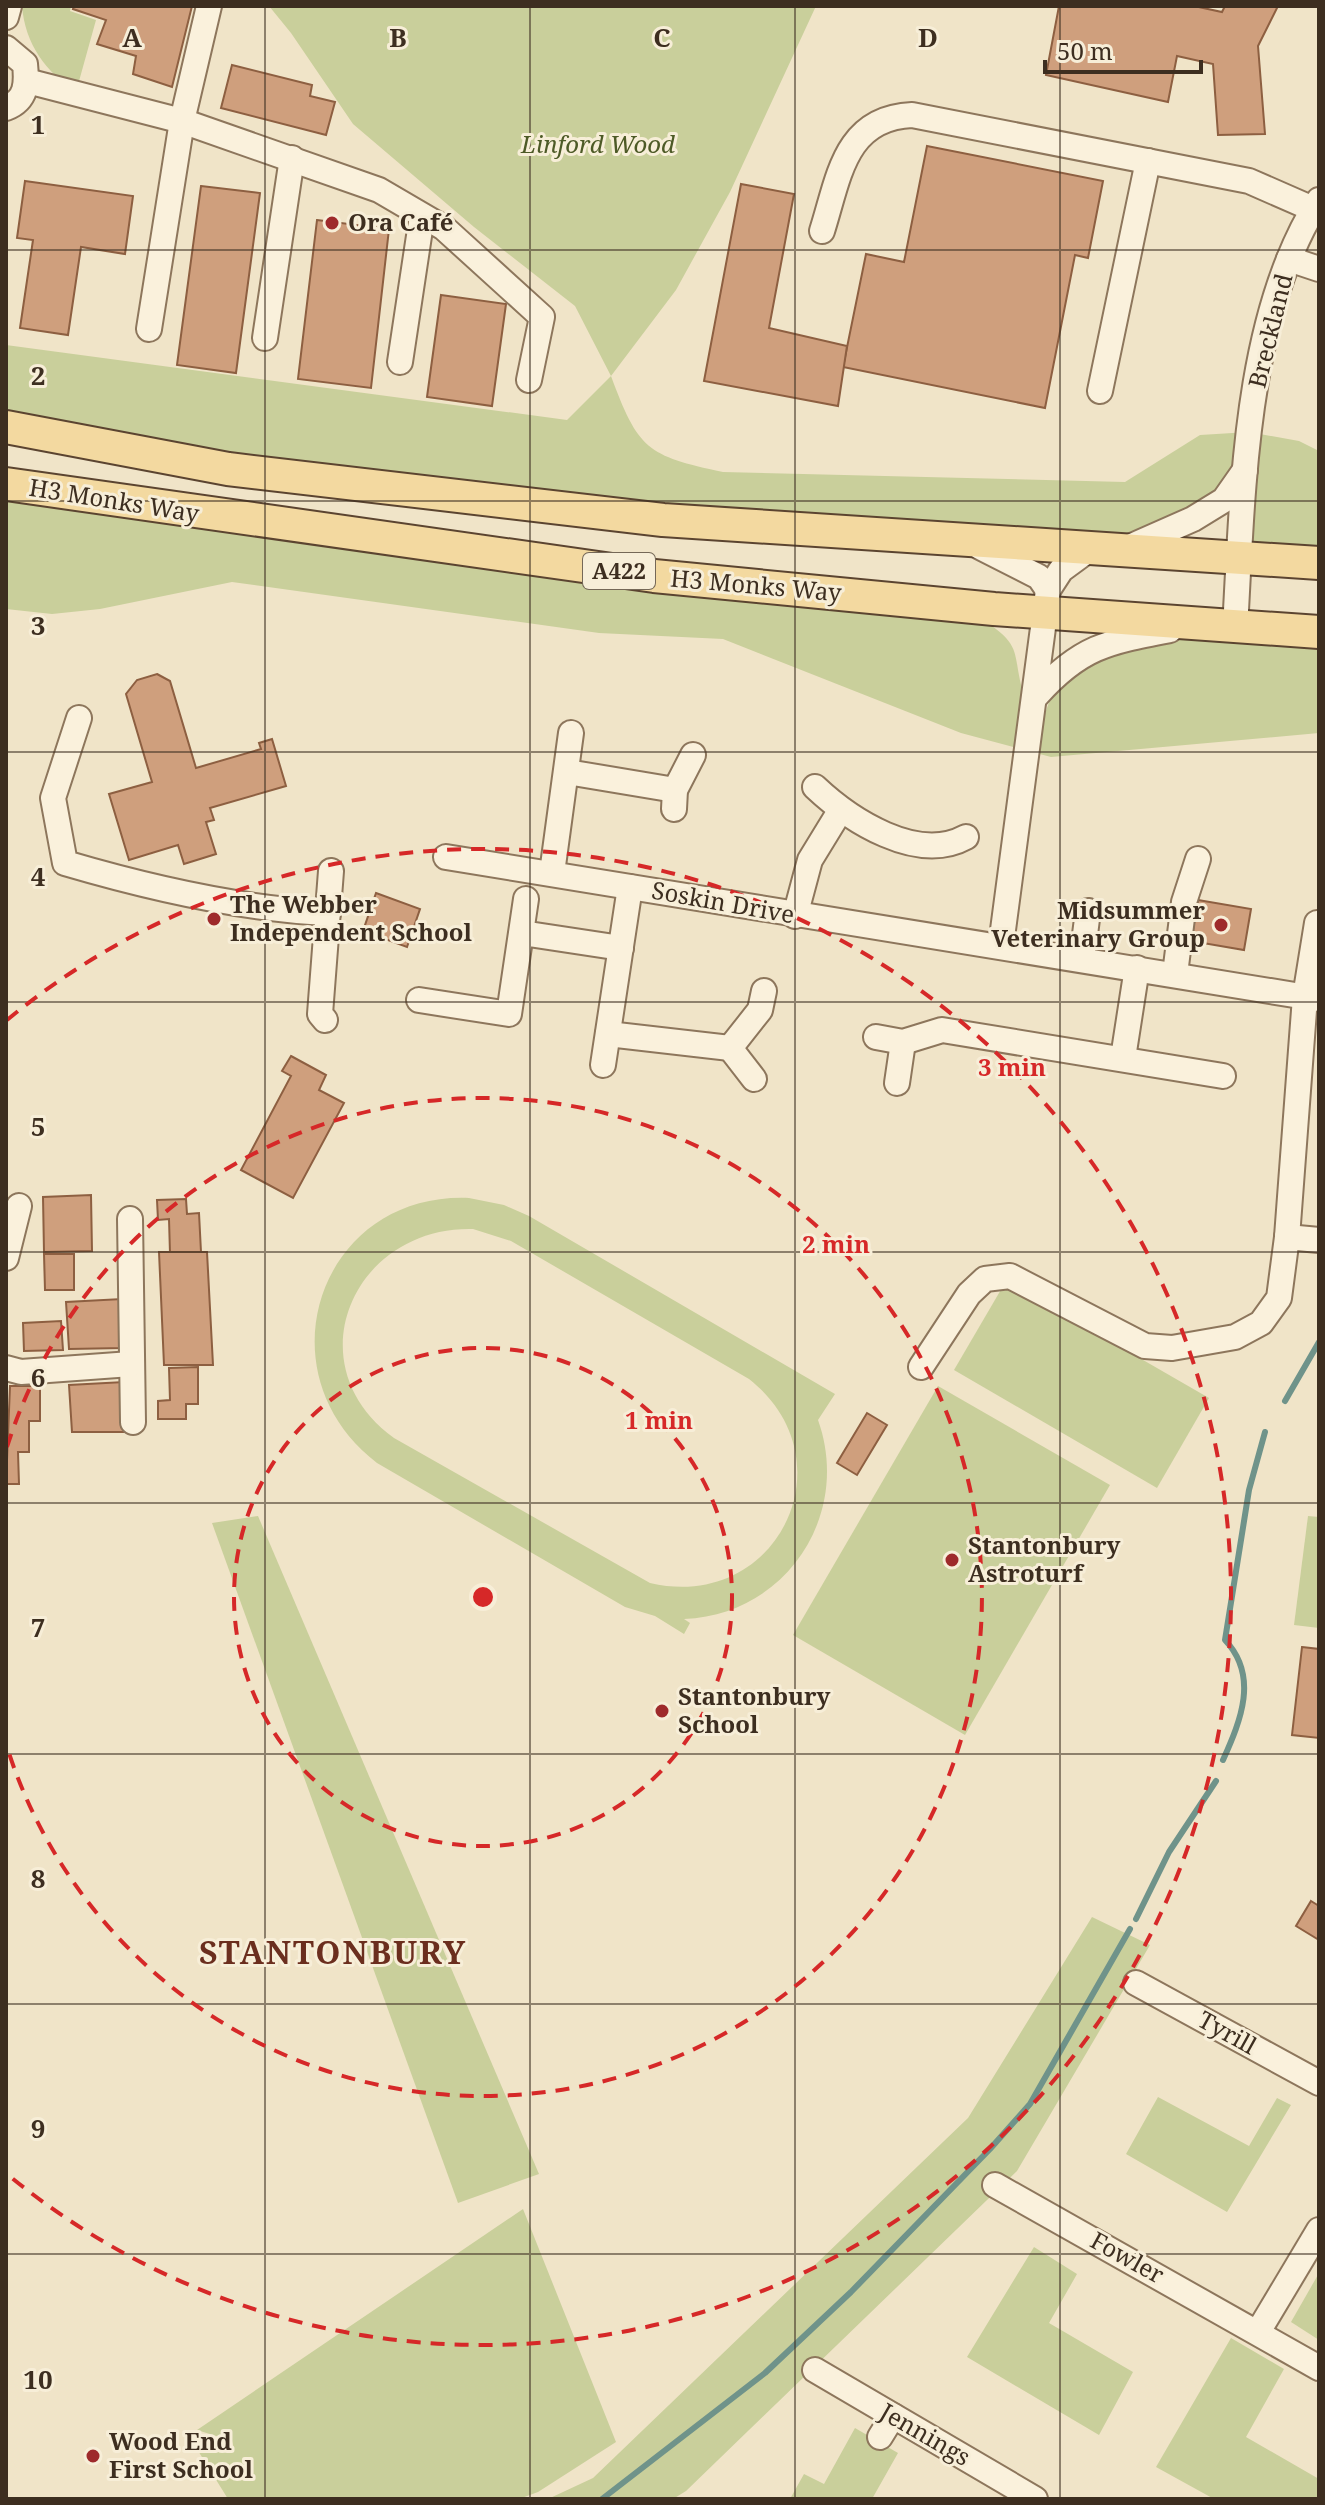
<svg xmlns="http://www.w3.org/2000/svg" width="1325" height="2505" viewBox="0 0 1325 2505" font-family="'Noto Serif',serif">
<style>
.green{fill:#c9cf9b;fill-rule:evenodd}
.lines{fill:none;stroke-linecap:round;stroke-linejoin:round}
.stream{stroke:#6f938a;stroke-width:6}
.building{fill:#cf9f7d;stroke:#8d5f41;stroke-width:2}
.minor-casing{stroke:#8d765c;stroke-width:28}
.major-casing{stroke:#5b4430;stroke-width:36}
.minor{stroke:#faf1dc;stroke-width:24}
.major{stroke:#f3d9a0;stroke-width:32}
.grid{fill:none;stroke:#3d2e20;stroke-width:2;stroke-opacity:0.55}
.ring{fill:none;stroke:#d62828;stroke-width:4;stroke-dasharray:14 10}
.poi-dot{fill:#9e2a2b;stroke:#f7eed8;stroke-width:3}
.labels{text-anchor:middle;stroke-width:6;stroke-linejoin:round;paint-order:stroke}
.shield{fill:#f7eed8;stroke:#756857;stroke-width:2}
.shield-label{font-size:22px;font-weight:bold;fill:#3d2e20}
.park-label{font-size:24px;font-style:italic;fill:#4d5a26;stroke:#f7eed8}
.poi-label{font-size:24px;font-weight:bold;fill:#3d2e20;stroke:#f7eed8;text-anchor:start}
.street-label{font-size:24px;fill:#3d2e20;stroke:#f7eed8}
.district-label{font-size:32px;font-weight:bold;letter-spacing:2px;fill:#6b2e1e;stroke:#f7eed8}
.grid-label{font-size:26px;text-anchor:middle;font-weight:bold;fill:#3d2e20;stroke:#f7eed8;stroke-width:6;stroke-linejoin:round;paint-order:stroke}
.centre{fill:#d62828;stroke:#f7eed8;stroke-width:4}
.ring-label{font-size:24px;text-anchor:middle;font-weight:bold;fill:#d62828;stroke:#f7eed8;stroke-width:6;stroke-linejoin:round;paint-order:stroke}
</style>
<rect width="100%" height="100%" fill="#f0e4c8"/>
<g class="green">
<path d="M22 6H71L70 11 96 20 76 92C46 72 25 44 22 6Z"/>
<path d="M269 6H816L730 192 676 290 611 376C638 449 647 456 723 472L1125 482 1200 435 1249 432 1299 441 1319 451V563L1239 558 1242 508 1224 500 1123 550 960 538 56 435 6 411V345L567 420 611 376 575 306 474 227 353 124 291 33Z"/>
<path d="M6 484 979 618C1027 646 1010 654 1025 698 1029 708 1035 718 1040 727L1062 667 1128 638 1319 632V733L1051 757 961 733 723 639 599 633 232 582 100 609 52 614 6 609Z"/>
<path d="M469 1198 504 1205 529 1216 835 1394 818 1420C852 1515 786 1615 684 1619L690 1623 684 1634 655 1616 625 1607 377 1463C259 1373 319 1192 469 1198ZM473 1229 511 1241 749 1379C852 1460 777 1613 650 1583L394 1438C293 1365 353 1226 473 1229Z"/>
<path d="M1006 1281 1209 1398 1157 1488 954 1370Z"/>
<path d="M938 1386 1110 1485 965 1735 793 1635Z"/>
<path d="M258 1516 539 2174 458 2203 212 1523Z"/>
<path d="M1308 1516 1319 1517V1628L1294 1625Z"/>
<path d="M1092 1917 1150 1945 1017 2171 686 2491 673 2499H548L593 2478 968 2118Z"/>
<path d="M1158 2097 1249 2146 1277 2098 1291 2105 1227 2212 1126 2154Z"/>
<path d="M523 2209 616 2442 538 2492 519 2499H228L187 2433 234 2449 232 2441 197 2430Z"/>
<path d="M1034 2247 1077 2274 1049 2323 1133 2372 1099 2435 967 2357Z"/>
<path d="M1319 2273V2340L1291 2322Z"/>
<path d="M1231 2338 1284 2369 1246 2437 1319 2479V2499H1214L1156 2467Z"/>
<path d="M855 2428 898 2453 872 2499H790L804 2474 824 2484Z"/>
</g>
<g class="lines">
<g class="stream">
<path d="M1285 1401 1319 1342"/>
<path d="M1223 1760C1241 1720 1259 1676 1225 1640L1249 1490 1265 1432"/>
<path d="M1136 1919 1169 1852 1216 1781"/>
<path d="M602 2499 765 2373 851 2292 990 2149 1030 2104 1130 1929"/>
</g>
</g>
<g class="building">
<path d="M74 6H192L172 87 133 74 136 56 97 44 106 20 73 9Z"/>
<path d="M1059 6H1194L1222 12 1225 6H1278L1258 46 1265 134 1218 135 1213 64 1177 56 1168 102 1046 75Z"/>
<path d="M232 65 312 85 310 96 335 102 326 135 221 108Z"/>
<path d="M927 146 1103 181 1088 258 1075 255 1045 408 843 367 866 254 904 262Z"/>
<path d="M25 181 133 196 125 254 81 247 68 335 20 328 33 240 17 238Z"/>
<path d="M741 184 794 194 769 328 847 346 838 406 704 381Z"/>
<path d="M201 186 260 193 236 373 177 365Z"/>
<path d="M317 220 389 229 371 388 298 379Z"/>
<path d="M441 295 506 304 492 406 427 397Z"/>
<path d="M157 674 170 681 196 768 261 749 259 743 272 739 286 786 210 808 214 820 206 822 216 854 184 864 178 845 129 860 109 794 152 782 126 694 137 680Z"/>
<path d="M376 893 420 909 407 947 363 931Z"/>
<path d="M1198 900 1251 909 1244 950 1191 941Z"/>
<path d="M291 1056 326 1075 319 1090 344 1103 293 1198 241 1170 291 1076 282 1071Z"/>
<path d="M91 1195 92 1251 44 1252 43 1197Z"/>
<path d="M186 1199 187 1214 199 1213 201 1252 170 1253 169 1219 158 1220 157 1200Z"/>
<path d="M159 1252H207L213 1365H164Z"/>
<path d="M44 1254H74V1290H45Z"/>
<path d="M122 1299 123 1348 69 1349 66 1302Z"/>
<path d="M61 1321 63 1350 24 1351 23 1323Z"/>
<path d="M198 1367V1404H186V1419H158V1401L170 1400 169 1368Z"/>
<path d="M124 1382 125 1432H72L69 1385Z"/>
<path d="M10 1386H40V1421H29V1452H18L19 1484H6Z"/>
<path d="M867 1413 887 1425 857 1475 837 1463Z"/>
<path d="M1302 1647 1319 1649V1738L1292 1735Z"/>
<path d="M1311 1901 1319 1906V1940L1296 1926Z"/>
</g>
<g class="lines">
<g class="minor-casing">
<g id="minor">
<path d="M6 17 9 6"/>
<path d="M6 48 25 64C27 83 27 100 6 108"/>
<path d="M27 81 182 121 379 190 444 228 542 317 529 380"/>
<path d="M822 231C839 178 844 118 912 115L1249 181 1313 209"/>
<path d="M1289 259 1319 269"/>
<path d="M149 329 182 121 209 6"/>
<path d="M265 338 292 158"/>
<path d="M400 362 422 216"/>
<path d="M1100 391 1148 161"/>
<path d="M980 547 1039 577 1048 590"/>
<path d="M1125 549 1193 519 1224 500 1245 470"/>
<path d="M1235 628C1243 493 1244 317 1319 200"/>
<path d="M1037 695C1080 647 1107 642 1170 630"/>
<path d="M79 718 53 798 65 863C150 888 240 909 328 913"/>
<path d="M567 772 675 790"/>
<path d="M815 787C850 820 917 864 966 837"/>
<path d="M674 809 675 790 693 755"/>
<path d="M446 857 1319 999"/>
<path d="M552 873 571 733"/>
<path d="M795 916 810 860 840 811"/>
<path d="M522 933 621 948"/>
<path d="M1001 945 1048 590 1061 570 1091 548"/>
<path d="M1082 958 1088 911"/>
<path d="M1175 974 1184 902 1198 859"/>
<path d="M419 1000 509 1014 526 899"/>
<path d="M325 1020 320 1014 331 871"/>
<path d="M608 1034 730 1048"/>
<path d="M876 1037 903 1042 942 1030 1223 1076"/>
<path d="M1123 1058 1137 968"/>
<path d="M603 1065 630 887"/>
<path d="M754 1079 730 1048 760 1010 764 991"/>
<path d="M897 1083 903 1042"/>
<path d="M130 1219 133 1422"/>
<path d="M1287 1237 1319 1240"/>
<path d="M6 1258 19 1206"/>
<path d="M921 1367 969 1294 985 1279 1010 1276 1145 1346 1172 1348 1235 1337 1261 1323 1279 1298 1287 1237 1305 997 1317 923"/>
<path d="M6 1368 21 1372 131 1364"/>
<path d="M1136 1983 1319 2083"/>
<path d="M995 2185 1319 2368"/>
<path d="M1258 2332 1319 2230"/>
<path d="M815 2370 1035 2499"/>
<path d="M880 2437 893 2416"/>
</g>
</g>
<g class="major-casing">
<g id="major">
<path d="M6 427 228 469 663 520 1319 563"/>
<path d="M6 484 654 576 994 609 1319 632"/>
</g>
</g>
<use href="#minor" class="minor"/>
<use href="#major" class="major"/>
</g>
<path class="grid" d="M265 6V2499M530 6V2499M795 6V2499M1060 6V2499M6 250H1319M6 501H1319M6 752H1319M6 1002H1319M6 1252H1319M6 1503H1319M6 1754H1319M6 2004H1319M6 2254H1319"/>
<g class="ring">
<circle cx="483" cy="1597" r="249"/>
<path d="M7 1447A499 499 0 1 1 7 1747"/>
<path d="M7 1020A748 748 0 1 1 7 2174"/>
</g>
<g class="poi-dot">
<circle cx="332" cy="223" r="8"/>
<circle cx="214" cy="919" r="8"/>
<circle cx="1221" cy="925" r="8"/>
<circle cx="952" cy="1560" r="8"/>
<circle cx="662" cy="1711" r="8"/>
<circle cx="93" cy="2456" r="8"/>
</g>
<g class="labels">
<rect class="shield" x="583" y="553" width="72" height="36" rx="6"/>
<g class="shield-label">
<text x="619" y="579">A422</text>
</g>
<g class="park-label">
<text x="598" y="153">Linford Wood</text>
</g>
<g class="poi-label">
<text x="348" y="231">Ora Café</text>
<text x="230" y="913">The Webber<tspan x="230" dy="28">Independent School</tspan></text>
<text x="1205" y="919" text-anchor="end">Midsummer<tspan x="1205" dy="28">Veterinary Group</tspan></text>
<text x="968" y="1554">Stantonbury<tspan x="968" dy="28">Astroturf</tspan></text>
<text x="678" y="1705">Stantonbury<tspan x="678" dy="28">School</tspan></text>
<text x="109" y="2450">Wood End<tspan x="109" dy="28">First School</tspan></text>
</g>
<g class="street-label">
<text transform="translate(1271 331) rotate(-76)" y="8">Breckland</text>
<text transform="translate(114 501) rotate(9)" y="8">H3 Monks Way</text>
<text transform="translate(756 586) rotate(5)" y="8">H3 Monks Way</text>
<text transform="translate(723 903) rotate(10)" y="8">Soskin Drive</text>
<text transform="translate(1227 2033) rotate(29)" y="8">Tyrill</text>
<text transform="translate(1127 2258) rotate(29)" y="8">Fowler</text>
<text transform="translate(925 2435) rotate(30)" y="8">Jennings</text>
</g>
<g class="district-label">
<text x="333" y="1964">STANTONBURY</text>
</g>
</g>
<g class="grid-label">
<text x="132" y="47">A</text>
<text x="398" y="47">B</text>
<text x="662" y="47">C</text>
<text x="928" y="47">D</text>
<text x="38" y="134">1</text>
<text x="38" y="385">2</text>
<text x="38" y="635">3</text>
<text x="38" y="886">4</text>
<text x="38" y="1136">5</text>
<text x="38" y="1387">6</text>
<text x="38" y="1637">7</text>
<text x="38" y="1888">8</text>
<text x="38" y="2138">9</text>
<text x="38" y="2389">10</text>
</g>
<circle cx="483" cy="1597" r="12" class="centre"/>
<g class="ring-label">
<text x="1012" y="1076">3 min</text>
<text x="836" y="1253">2 min</text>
<text x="659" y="1429">1 min</text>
</g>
<rect width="1325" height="2505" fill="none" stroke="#3d2e20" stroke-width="16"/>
<path d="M1045 60v12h156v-12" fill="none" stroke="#3d2e20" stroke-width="4"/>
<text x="1057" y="60" font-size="24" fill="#3d2e20" stroke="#f7eed8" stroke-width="6" paint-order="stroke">50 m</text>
</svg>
